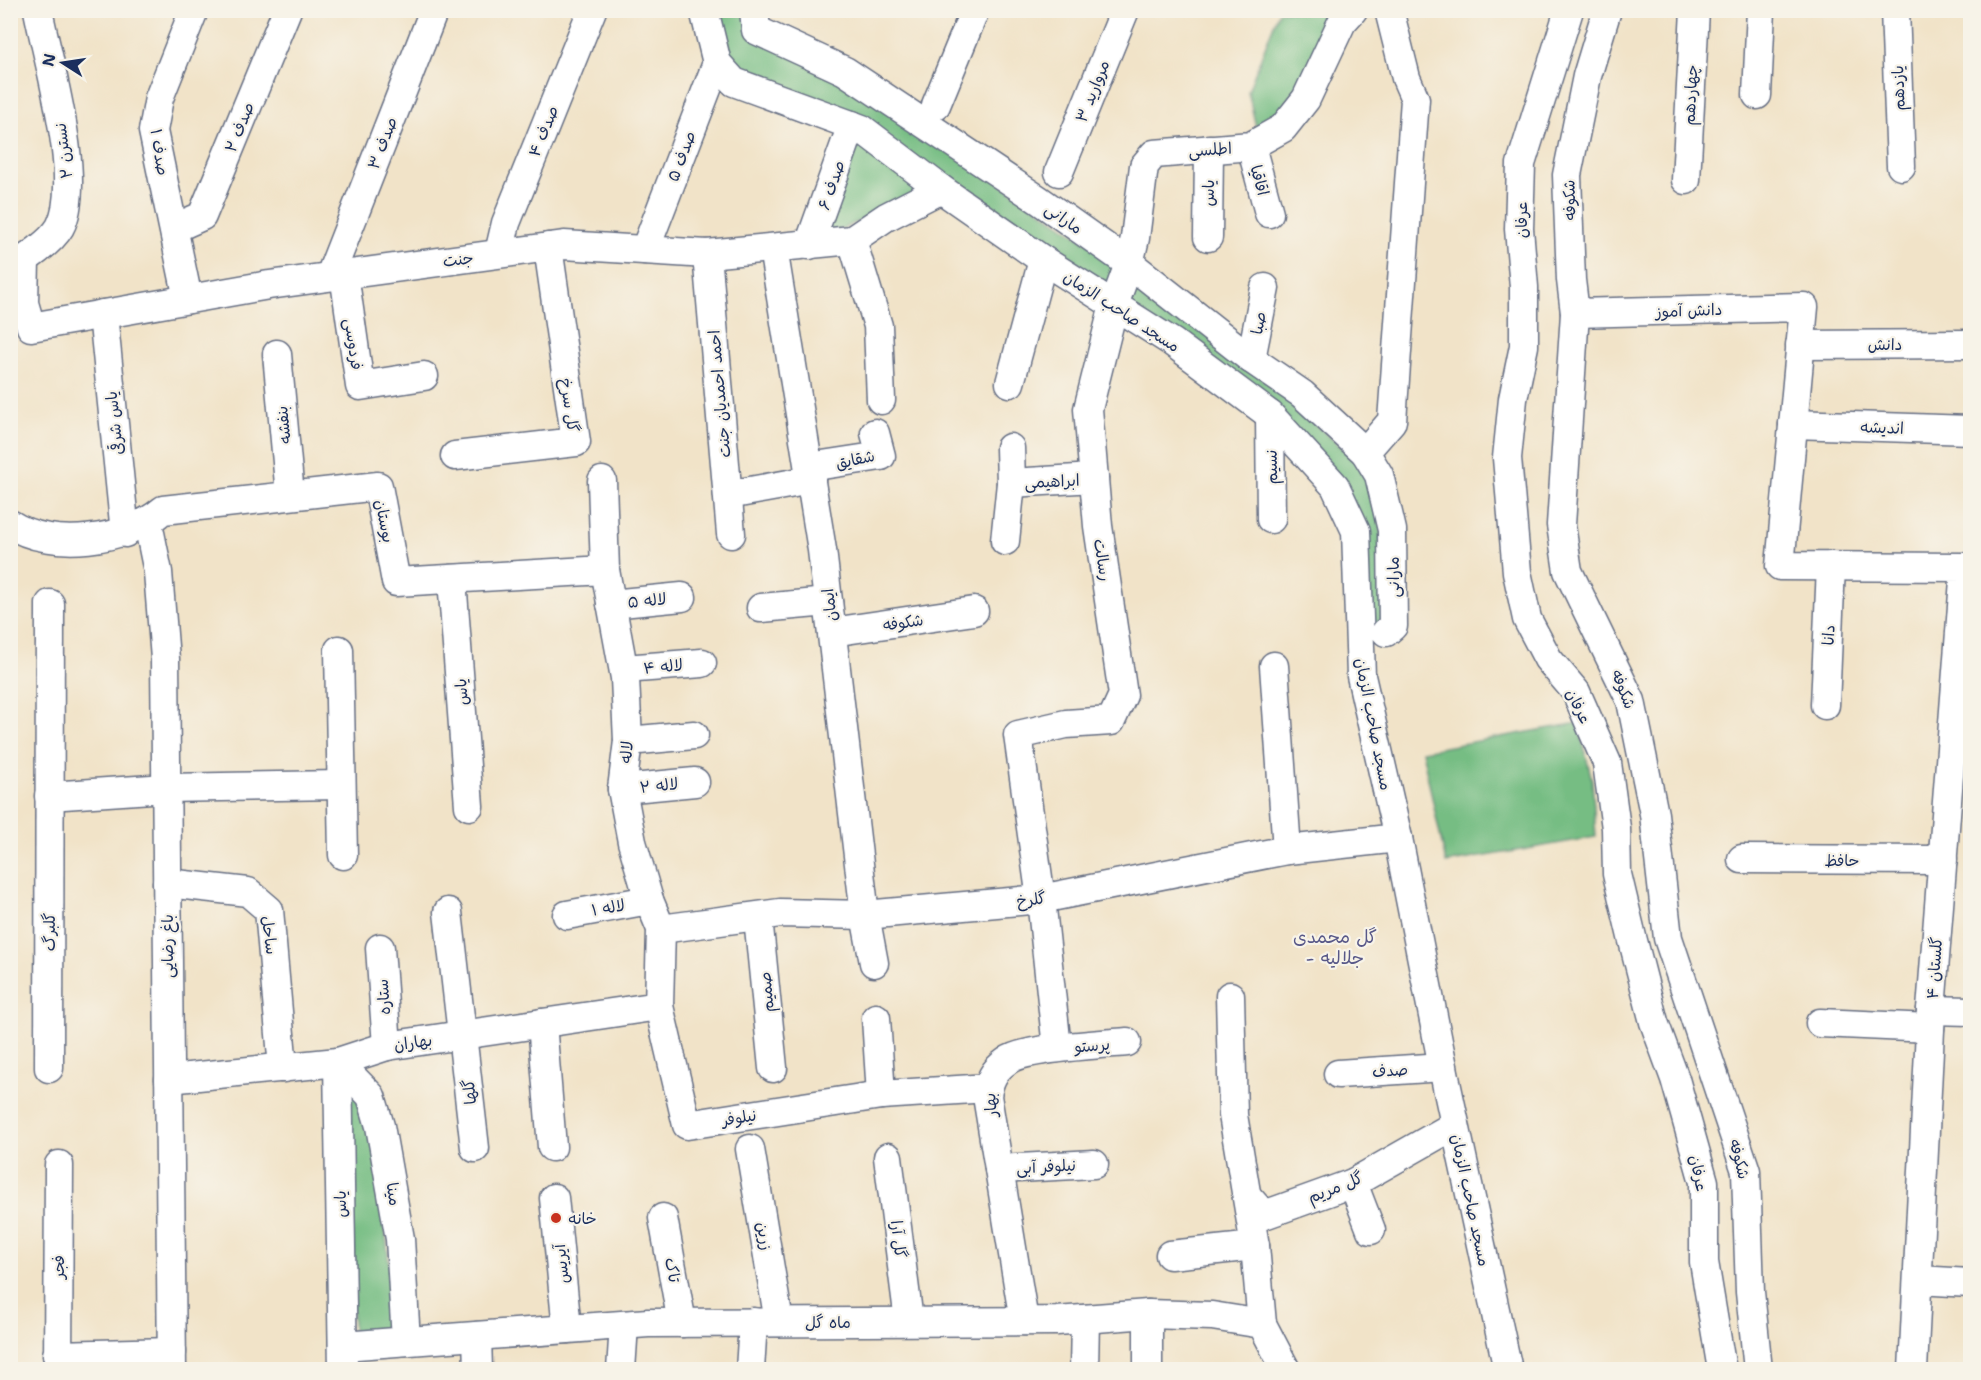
<svg xmlns="http://www.w3.org/2000/svg" width="1981" height="1380" viewBox="0 0 1981 1380" font-family="'Shantell Sans','Playpen Sans Arabic',sans-serif">
<style>
.forest{fill:#76bd83;stroke:#487670;stroke-width:1.5}
.lines{fill:none;stroke-linecap:round;stroke-linejoin:round}
.minor-casing{stroke:#666e83;stroke-width:31}
.minor{stroke:#fff;stroke-width:28}
.poi-dot{fill:#c8321e;stroke:#f7f3e8;stroke-width:2}
.labels{text-anchor:middle;stroke-width:4.5;stroke-linejoin:round;paint-order:stroke}
.street-label{font-size:16px;fill:#1b2f5e;stroke:#f7f3e8}
.poi-label{font-size:16px;fill:#1b2f5e;stroke:#f7f3e8;text-anchor:start}
.neighbourhood-label{font-size:18px;fill:#585888;stroke:#f7f3e8}
</style>
<rect width="100%" height="100%" fill="#f7f3e8"/>
<filter id="ink" filterUnits="userSpaceOnUse"><feTurbulence type="fractalNoise" baseFrequency=".0167" numOctaves="2"/><feDisplacementMap in="SourceGraphic" scale="12" xChannelSelector="R" yChannelSelector="G"/><feConvolveMatrix kernelMatrix="1 2 1 2 8 2 1 2 1" color-interpolation-filters="sRGB"/></filter>
<filter id="wash" filterUnits="userSpaceOnUse"><feTurbulence type="fractalNoise" baseFrequency=".008" numOctaves="4" result="noise"/><feDisplacementMap in="SourceGraphic" scale="24" xChannelSelector="R" yChannelSelector="G"/><feGaussianBlur stdDeviation="1.35" result="paint"/><feColorMatrix in="noise" values="0 0 0 0 0 0 0 0 0 0 0 0 0 0 0 0 0 1.4 0 .05"/><feComposite in="paint" operator="in"/></filter>
<g filter="url(#wash)">
<rect width="100%" height="100%" fill="#f1e3c8"/>
<g class="forest">
<path d="M710 11H748L1123 267 1112 298 928 174 738 77Z"/>
<path d="M1279 11H1335L1284 112 1257 132 1248 91Z"/>
<path d="M856 132 934 188 816 240Z"/>
<path d="M1126 280 1188 314 1377 478 1388 626 1361 630 1335 481 1117 303Z"/>
<path d="M1578 723 1592 780 1596 837 1446 863 1422 751Z"/>
<path d="M347 1083 368 1112 376 1140 396 1332 353 1333Z"/>
</g>
</g>
<g filter="url(#ink)">
<g class="lines">
<g class="minor-casing">
<g id="minor">
<path d="M704 10 717 63 734 82 862 129 941 189 1043 260 1172 342 1270 415 1335 486 1356 531 1361 676 1398 838 1447 1087 1508 1370"/>
<path d="M754 10 756 30 845 71 1039 200 1138 270 1251 359 1302 394 1365 452 1379 475 1392 530 1393 626 1386 632"/>
<path d="M1569 10 1521 164 1519 229 1524 287V346L1513 399 1507 458 1517 572 1527 619 1548 659 1576 692 1607 763 1616 828 1617 874 1632 937 1654 1022 1675 1079 1704 1182V1262L1722 1370"/>
<path d="M1607 10 1587 76 1567 175 1571 280 1575 313 1561 525 1568 571 1631 701 1654 814 1668 938 1746 1171 1750 1292 1758 1370"/>
<path d="M1895 10 1901 166"/>
<path d="M1757 95 1761 10"/>
<path d="M936 105 975 10"/>
<path d="M1251 146 1269 213"/>
<path d="M1059 172 1125 10"/>
<path d="M1686 180 1695 10"/>
<path d="M175 228 202 216 287 10"/>
<path d="M1208 237 1209 149"/>
<path d="M852 240 878 326 881 400"/>
<path d="M809 245 852 125"/>
<path d="M773 248 822 550 865 915 874 963"/>
<path d="M645 250 717 63"/>
<path d="M499 253 506 223 592 10"/>
<path d="M707 254 731 534"/>
<path d="M25 261 24 303 31 327 269 285 564 245 707 254 852 240 886 217 941 189"/>
<path d="M10 267C25 261 52 241 60 227 84 182 48 62 38 10"/>
<path d="M344 274 360 386 424 376"/>
<path d="M330 276 434 10"/>
<path d="M188 299 153 131 159 98 194 10"/>
<path d="M1575 313 1804 307 1780 566 1965 567 1931 1010 1913 1370"/>
<path d="M103 314 125 533"/>
<path d="M1800 345 1970 344"/>
<path d="M277 354 290 495"/>
<path d="M1251 359 1265 288"/>
<path d="M1010 383 1043 260"/>
<path d="M1270 415 1271 519"/>
<path d="M1793 424 1970 430"/>
<path d="M1365 452 1392 421 1415 99 1406 78 1389 10"/>
<path d="M455 456 576 442 548 247"/>
<path d="M809 467 881 456 875 433"/>
<path d="M602 481 605 570 625 678 628 741 622 789 632 842 649 900 661 929 659 1006 687 1125 881 1095 988 1088"/>
<path d="M1011 483 1094 478"/>
<path d="M728 495 811 480"/>
<path d="M148 523 158 572 165 659 172 1370"/>
<path d="M10 524C51 551 127 541 163 510L378 486 396 582 605 570"/>
<path d="M1005 541 1011 483 1010 448"/>
<path d="M452 579 469 806"/>
<path d="M611 604 682 597"/>
<path d="M761 608 828 602"/>
<path d="M832 632 974 611"/>
<path d="M339 650 343 855"/>
<path d="M1274 666 1287 850"/>
<path d="M624 669 702 663"/>
<path d="M1825 705 1831 566"/>
<path d="M628 741 694 735"/>
<path d="M622 789 695 782"/>
<path d="M49 796 166 788 341 785"/>
<path d="M1742 859 1943 860"/>
<path d="M167 883 248 892 269 910 283 1068"/>
<path d="M448 912 475 1148"/>
<path d="M567 915 649 900"/>
<path d="M758 917 773 1068"/>
<path d="M661 929 780 913 865 915 1041 899 1287 850 1398 838"/>
<path d="M380 948 387 1046"/>
<path d="M1230 996 1233 1115 1255 1246 1262 1324"/>
<path d="M1931 1010 1970 1011"/>
<path d="M876 1018 881 1095"/>
<path d="M542 1023 552 1147"/>
<path d="M1820 1023 1930 1028"/>
<path d="M1057 1048 1041 899 1018 735 1066 724 1111 721 1123 695 1098 526 1088 409 1114 305 1129 264 1135 238 1144 166 1154 154 1251 146 1283 128 1306 99 1342 22 1353 10"/>
<path d="M338 1062 343 1370"/>
<path d="M338 1062 371 1096 380 1126 400 1239 406 1341"/>
<path d="M49 1068 50 604"/>
<path d="M1338 1074 1443 1067"/>
<path d="M169 1079 338 1062 387 1046 659 1006"/>
<path d="M750 1149 779 1322"/>
<path d="M888 1157 909 1321"/>
<path d="M999 1169 1094 1164"/>
<path d="M1353 1183 1371 1230"/>
<path d="M1248 1197 1264 1215 1353 1183 1455 1125"/>
<path d="M554 1198 567 1329"/>
<path d="M663 1218 682 1323"/>
<path d="M1170 1255 1255 1246"/>
<path d="M1918 1280 1970 1283"/>
<path d="M1148 1314V1370"/>
<path d="M1024 1321 987 1096C989 1080 994 1070 1007 1061 1023 1048 1104 1044 1127 1042"/>
<path d="M477 1336 478 1370"/>
<path d="M343 1346 648 1323 1057 1321 1148 1314 1212 1316 1262 1324 1286 1370"/>
<path d="M57 1355 172 1352"/>
<path d="M58 1370 59 1165"/>
<path d="M621 1370 624 1325"/>
<path d="M750 1370 753 1322"/>
<path d="M1084 1370 1085 1319"/>
</g>
</g>
<use href="#minor" class="minor"/>
</g>
</g>
<circle class="poi-dot" cx="556" cy="1218" r="6"/>
<g class="labels">
<g class="street-label">
<text transform="translate(1898 88) rotate(-92)" y="6">یازدهم</text>
<text transform="translate(1092 91) rotate(-68)" y="6">مروارید ۳</text>
<text transform="translate(1690 95) rotate(-87)" y="6">چهاردهم</text>
<text transform="translate(239 127) rotate(-68)" y="6">صدف ۲</text>
<text transform="translate(543 131) rotate(-68)" y="6">صدف ۴</text>
<text transform="translate(382 143) rotate(-69)" y="6">صدف ۳</text>
<text transform="translate(1210 149) rotate(-4)" y="6">اطلسی</text>
<text transform="translate(63 151) rotate(-97)" y="6">نسترن ۲</text>
<text transform="translate(160 152) rotate(81)" y="6">صدف ۱</text>
<text transform="translate(681 156) rotate(-69)" y="6">صدف ۵</text>
<text transform="translate(1260 180) rotate(75)" y="6">اقاقیا</text>
<text transform="translate(831 185) rotate(-71)" y="6">صدف ۶</text>
<text transform="translate(1208 193) rotate(-89)" y="6">یاس</text>
<text transform="translate(1569 200) rotate(-91)" y="6">شکوفه</text>
<text transform="translate(1064 218) rotate(35)" y="6">مارانی</text>
<text transform="translate(1521 220) rotate(-90)" y="6">عرفان</text>
<text transform="translate(458 259) rotate(-7)" y="6">جنت</text>
<text transform="translate(1689 310) rotate(-2)" y="6">دانش آموز</text>
<text transform="translate(1122 311) rotate(33)" y="6">مسجد صاحب الزمان</text>
<text transform="translate(1258 323) rotate(-79)" y="6">صبا</text>
<text transform="translate(354 344) rotate(82)" y="6">فردوسی</text>
<text x="1885" y="350">دانش</text>
<text transform="translate(719 394) rotate(-95)" y="6">احمد احمدیان جنت</text>
<text transform="translate(570 405) rotate(82)" y="6">گل سرخ</text>
<text transform="translate(114 423) rotate(-96)" y="6">یاس شرقی</text>
<text transform="translate(283 425) rotate(-96)" y="6">بنفشه</text>
<text transform="translate(1882 427) rotate(2)" y="6">اندیشه</text>
<text transform="translate(855 459) rotate(-12)" y="6">شقایق</text>
<text transform="translate(1271 467) rotate(-91)" y="6">نسیم</text>
<text transform="translate(1052 481) rotate(-3)" y="6">ابراهیمی</text>
<text transform="translate(385 521) rotate(79)" y="6">بوستان</text>
<text transform="translate(1103 560) rotate(81)" y="6">رسالت</text>
<text transform="translate(1393 577) rotate(-91)" y="6">مارانی</text>
<text transform="translate(647 600) rotate(-5)" y="6">لاله ۵</text>
<text transform="translate(829 605) rotate(-97)" y="6">ایمان</text>
<text transform="translate(903 622) rotate(-8)" y="6">شکوفه</text>
<text transform="translate(1828 635) rotate(-87)" y="6">دانا</text>
<text transform="translate(663 666) rotate(-5)" y="6">لاله ۴</text>
<text transform="translate(1624 689) rotate(69)" y="6">شکوفه</text>
<text transform="translate(461 692) rotate(-94)" y="6">یاس</text>
<text transform="translate(1579 706) rotate(64)" y="6">عرفان</text>
<text transform="translate(1374 724) rotate(79)" y="6">مسجد صاحب الزمان</text>
<text transform="translate(626 752) rotate(-85)" y="6">لاله</text>
<text transform="translate(659 785) rotate(-6)" y="6">لاله ۲</text>
<text x="1842" y="866">حافظ</text>
<text transform="translate(1031 899) rotate(-7)" y="6">گلرخ</text>
<text transform="translate(608 907) rotate(-10)" y="6">لاله ۱</text>
<text transform="translate(49 932) rotate(-90)" y="6">گلبرگ</text>
<text transform="translate(270 935) rotate(83)" y="6">ساحل</text>
<text transform="translate(167 946) rotate(-90)" y="6">باغ رضایی</text>
<text transform="translate(1934 968) rotate(-86)" y="6">گلستان ۴</text>
<text transform="translate(766 992) rotate(-95)" y="6">صمیم</text>
<text transform="translate(383 997) rotate(-94)" y="6">ستاره</text>
<text transform="translate(413 1042) rotate(-8)" y="6">بهاران</text>
<text transform="translate(1092 1045) rotate(-5)" y="6">پرستو</text>
<text transform="translate(1390 1070) rotate(-4)" y="6">صدف</text>
<text transform="translate(469 1092) rotate(-96)" y="6">گلها</text>
<text transform="translate(990 1105) rotate(-95)" y="6">بهار</text>
<text transform="translate(739 1117) rotate(-9)" y="6">نیلوفر</text>
<text transform="translate(1740 1159) rotate(76)" y="6">شکوفه</text>
<text transform="translate(1046 1166) rotate(-3)" y="6">نیلوفر آبی</text>
<text transform="translate(1699 1173) rotate(79)" y="6">عرفان</text>
<text transform="translate(1335 1187) rotate(-22)" y="6">گل مریم</text>
<text transform="translate(394 1194) rotate(82)" y="6">مینا</text>
<text transform="translate(1471 1200) rotate(78)" y="6">مسجد صاحب الزمان</text>
<text transform="translate(340 1204) rotate(-91)" y="6">یاس</text>
<text transform="translate(765 1236) rotate(80)" y="6">زرین</text>
<text transform="translate(899 1239) rotate(83)" y="6">گل آرا</text>
<text transform="translate(561 1264) rotate(-96)" y="6">آیریس</text>
<text transform="translate(58 1267) rotate(-89)" y="6">فجر</text>
<text transform="translate(673 1270) rotate(79)" y="6">تاک</text>
<text x="828" y="1328">ماه گل</text>
</g>
<g class="poi-label">
<text x="568" y="1224">خانه</text>
</g>
<g class="neighbourhood-label">
<text x="1335" y="943">گل محمدی<tspan x="1335" dy="21">- جلالیه</tspan></text>
</g>
</g>
<rect width="1981" height="1380" fill="none" stroke="#f7f3e8" stroke-width="36"/>
<g transform="translate(63 63) rotate(282)" stroke="#f7f3e8" stroke-width="4.5" paint-order="stroke">
<path d="M0-4.5L10 22L0 15L-10 22Z" fill="#1b2f5e"/>
<text y="-9" font-size="16" font-weight="bold" text-anchor="middle" fill="#1b2f5e">N</text>
</g>
</svg>
